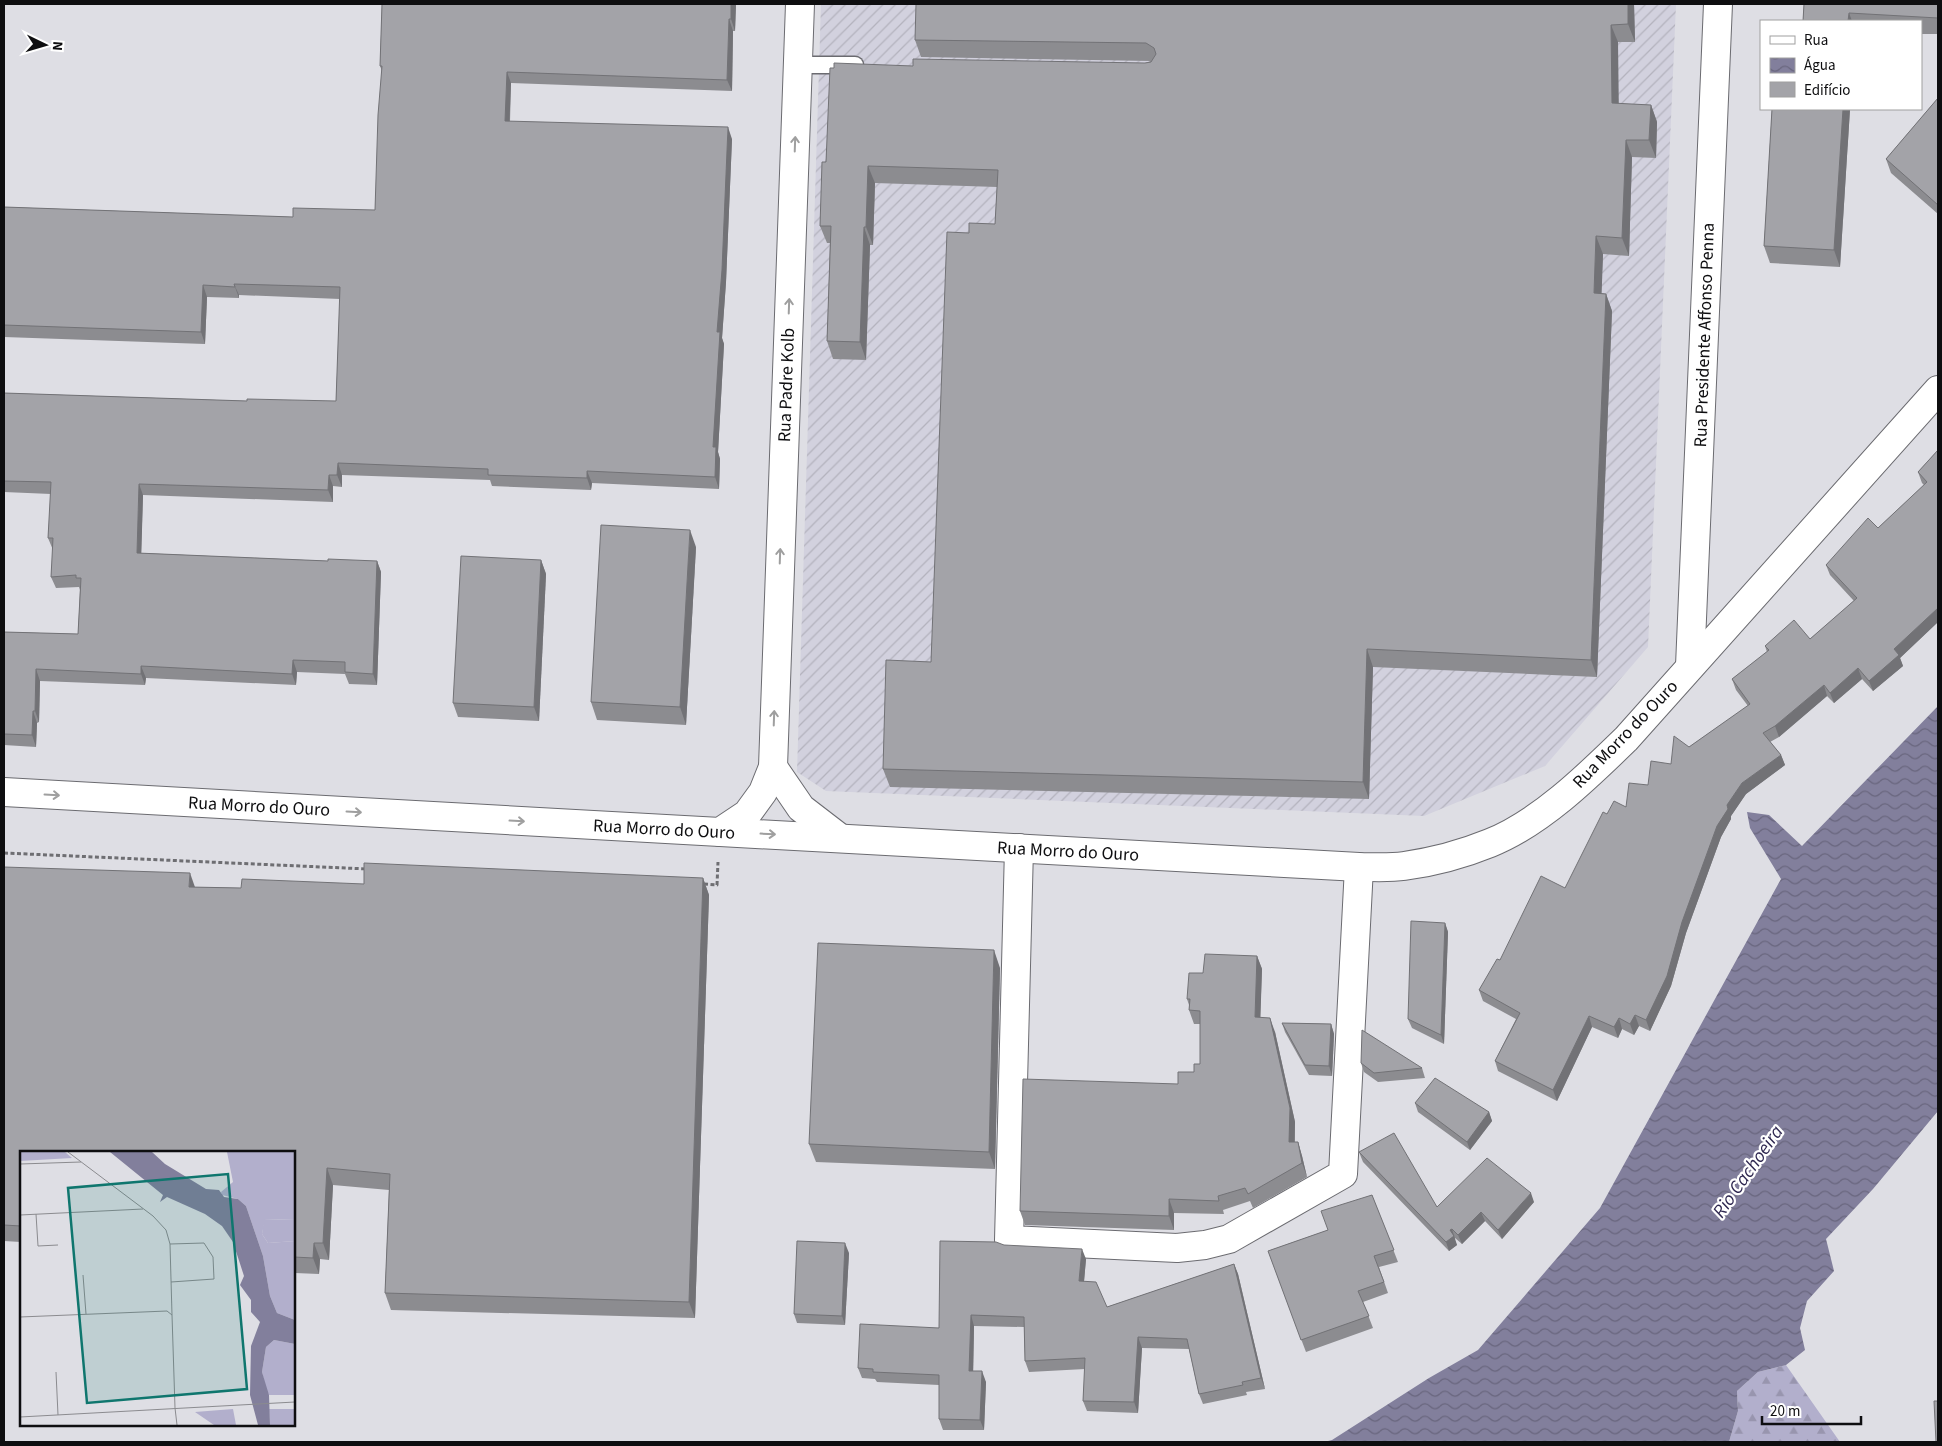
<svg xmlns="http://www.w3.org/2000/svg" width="1942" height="1446" viewBox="0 0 1942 1446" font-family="'Source Sans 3',sans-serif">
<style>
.industrial{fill:url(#industrial-furrows)}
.forest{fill:url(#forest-firs)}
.water{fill:url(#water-waves)}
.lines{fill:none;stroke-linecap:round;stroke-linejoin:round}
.service-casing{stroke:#6b6b70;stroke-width:19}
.minor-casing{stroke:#6b6b70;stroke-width:30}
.primary-casing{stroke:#6b6b70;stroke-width:30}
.path{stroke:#6e6e72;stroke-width:3;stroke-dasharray:4 2.5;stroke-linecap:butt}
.service{stroke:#fff;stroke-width:16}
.minor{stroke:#fff;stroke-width:28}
.primary{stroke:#fff;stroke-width:28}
.wall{fill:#8c8c90}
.shaded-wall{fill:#727276}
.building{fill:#a3a3a8;stroke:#727276}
.oneway{stroke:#9f9f9f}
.labels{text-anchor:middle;stroke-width:4.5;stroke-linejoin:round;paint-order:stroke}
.street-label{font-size:18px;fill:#0e0e10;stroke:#fff}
.water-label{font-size:19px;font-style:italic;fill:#2e2750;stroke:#fff}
.inset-road{fill:none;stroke:#8b8b8f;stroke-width:1}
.view{fill:#0f766e;fill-opacity:0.15;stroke:#0f766e;stroke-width:2.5}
.inset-edge{fill:none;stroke:#0e0e10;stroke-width:2.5}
</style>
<defs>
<pattern id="industrial-furrows" width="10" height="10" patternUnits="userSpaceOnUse" patternTransform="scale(1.25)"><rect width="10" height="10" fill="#d2d1de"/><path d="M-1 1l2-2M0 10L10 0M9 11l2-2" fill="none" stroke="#b3b2bd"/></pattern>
<pattern id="forest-firs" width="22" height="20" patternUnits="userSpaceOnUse" patternTransform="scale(1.25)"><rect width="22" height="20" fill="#b2afcc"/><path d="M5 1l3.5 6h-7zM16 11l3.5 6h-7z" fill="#9895ae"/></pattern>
<pattern id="water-waves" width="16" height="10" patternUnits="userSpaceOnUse" patternTransform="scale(1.25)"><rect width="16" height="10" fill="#827f9c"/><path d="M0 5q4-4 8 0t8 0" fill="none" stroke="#69667e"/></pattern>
</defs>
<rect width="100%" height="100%" fill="#dedee4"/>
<path class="industrial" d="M821 4H1676L1648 647 1545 766 1424 816 826 791 797 772Z"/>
<path class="forest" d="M1786 1365 1840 1442H1729L1738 1411 1737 1391 1758 1372Z"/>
<path class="water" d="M1938 706V1111L1873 1189 1826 1239 1834 1271 1807 1301 1800 1328 1805 1350 1786 1365 1758 1372 1737 1391 1738 1411 1729 1442H1324L1332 1440 1429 1378 1478 1350 1600 1208 1781 879 1750 828 1747 812 1769 815 1802 846Z"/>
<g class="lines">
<g class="service-casing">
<path id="service" d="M798 65H855"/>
</g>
<g class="minor-casing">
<g id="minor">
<path d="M1690 666 1718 4"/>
<path d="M773 767 801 808 840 838"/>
<path d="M720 832 1359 867C1374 867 1390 868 1404 866 1433 862 1463 854 1490 843 1540 823 1587 777 1626 739L1938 390"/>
<path d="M1019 848 1009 1240 1177 1248 1205 1245 1229 1239 1343 1174 1359 867"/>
</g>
</g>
<g class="primary-casing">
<path id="primary" d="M4 792 720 832 747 814 763 792 773 767 800 4"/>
</g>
<g class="path">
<path d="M4 853 368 869"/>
<path d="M704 884 717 885 718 862"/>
</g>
<use href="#service" class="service"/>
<use href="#minor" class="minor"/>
<use href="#primary" class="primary"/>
</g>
<g class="wall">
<path d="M382 4H736L735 31H733L732 91 511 83 510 122 732 139 726 282 722 338 724 344 718 452 720 459 719 489 592 483 591 490 492 486 490 480 342 475V487L333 486V502L143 495 141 553 328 561H377L381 572 377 685 349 684 345 674 297 672 296 685 146 678 145 685 40 681 39 722 37 723 36 747 4 745V632L78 634 80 590 79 587 56 588 51 577 53 550 48 538 51 494 4 492V393L247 401H336L340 299 239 295V298L207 297 205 344 4 337V207L293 217 375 210 382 71 380 66Z"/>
<path d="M1634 4 1635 42H1618V104L1651 105 1657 122 1656 158 1632 157 1629 256 1603 254 1601 293 1606 294 1612 311 1597 677 1373 667 1369 799 890 787 883 769 931 662 969 233 995 224 997 187 875 183 873 245H870L866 360 833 359 827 341 830 243H827L820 226 834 68 913 66 1145 63 1151 61 921 57 915 40Z"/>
<path d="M1804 4H1938V34H1921V21H1803Z"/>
<path d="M1938 98V214L1891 173 1886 159Z"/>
<path d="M1772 109H1850L1840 267 1770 263 1764 246Z"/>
<path d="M1938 450V622L1900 658 1903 666 1873 691 1862 679 1834 703 1827 696 1779 737 1770 742 1781 755 1785 765 1746 794 1731 816V819L1721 837 1686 933 1671 986 1650 1031 1639 1026 1634 1035 1622 1029 1618 1038 1592 1027 1557 1101 1498 1071 1495 1061 1516 1019 1483 1001 1479 990 1500 960 1565 888 1607 814 1626 807 1689 747 1748 706 1736 690 1732 679 1767 652 1765 646 1810 639 1854 601 1830 575 1826 565 1878 528 1924 485 1922 483 1918 472Z"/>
<path d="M696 547 686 725 597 720 591 702Z"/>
<path d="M541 560 546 574 539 721 458 717 453 703Z"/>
<path d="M4 867 195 887 241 888 364 884 703 878 709 895 695 1318 391 1310 385 1293 389 1190 333 1185 329 1260 320 1259 319 1274 295 1273 294 1289V1152H21V1242L4 1241Z"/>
<path d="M1445 923 1448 932 1444 1044 1412 1028 1408 1019Z"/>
<path d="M1257 956 1262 969 1260 1018 1275 1032 1295 1122V1142H1298L1302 1156 1307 1177 1253 1208 1250 1201 1223 1210 1224 1214 1174 1213V1230L1025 1225 1020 1211 1178 1084 1194 1072 1200 1064V1024H1194L1189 1010V1005L1187 999 1203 973Z"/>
<path d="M1000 968 995 1169 816 1162 809 1144Z"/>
<path d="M1282 1023 1331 1024 1334 1034 1332 1076 1309 1075 1285 1032Z"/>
<path d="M1361 1063 1422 1068 1425 1078 1378 1082 1364 1072Z"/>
<path d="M1415 1103 1489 1112 1492 1121 1470 1150 1418 1112Z"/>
<path d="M1359 1152 1437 1207 1534 1202 1502 1239 1485 1221 1462 1244 1455 1238 1454 1239 1457 1245 1449 1251 1363 1162Z"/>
<path d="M1372 1195 1398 1262 1379 1267 1388 1293 1363 1302 1373 1328 1306 1352 1268 1251 1328 1230Z"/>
<path d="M1004 1245 1086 1259 1084 1282 1107 1307 1234 1264 1238 1274 1265 1389 1246 1392 1247 1395 1203 1404 1199 1394 1189 1349 1142 1348 1138 1413 1087 1411 1083 1401 1085 1369 1029 1372 1025 1361 1024 1327 974 1326 973 1371 986 1382 984 1430H943L939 1419V1385L877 1382 875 1379 862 1378 858 1368 939 1328Z"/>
<path d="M849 1253 845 1325 797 1323 794 1314Z"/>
</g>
<g class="shaded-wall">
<path d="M731 4H736L735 31 731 19Z"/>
<path d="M1628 4H1634L1635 42 1628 24Z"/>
<path d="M1849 13 1852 21H1848Z"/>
<path d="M729 19 733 31 732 91 727 80Z"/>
<path d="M1611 25 1618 42 1619 121 1612 103Z"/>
<path d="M507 72 511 83 509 133 505 121Z"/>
<path d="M1651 105 1657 122 1656 158 1649 140Z"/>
<path d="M1843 109H1850L1840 267 1834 250Z"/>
<path d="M728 127 732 139 726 282 722 338 724 344 718 452 720 459 719 489 715 477 713 447 717 332Z"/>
<path d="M1626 140 1632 157 1629 256 1622 238Z"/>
<path d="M868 166 875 183 873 245 866 227Z"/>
<path d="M864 227 870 245 866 360 860 342Z"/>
<path d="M1596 236 1603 254 1601 311 1594 293Z"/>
<path d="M234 284 239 295V298L235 287Z"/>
<path d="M203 285 207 297 205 344 201 332Z"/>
<path d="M1606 294 1612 311 1597 677 1591 660Z"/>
<path d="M338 463 342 475V487L337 475Z"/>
<path d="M587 471 592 483 591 490 587 478Z"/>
<path d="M329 475 333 486V502L328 490Z"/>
<path d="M139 484 143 495 141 565 137 553Z"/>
<path d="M690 530 696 547 686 725 680 707Z"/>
<path d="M541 560 546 574 539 721 534 707Z"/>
<path d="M377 561 381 572 377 685 373 674Z"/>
<path d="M1938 608V622L1900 658 1903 666 1873 691 1869 681 1894 649Z"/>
<path d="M1367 649 1373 667 1369 799 1363 782Z"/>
<path d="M293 660 297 672 296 685 292 674Z"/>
<path d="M141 666 146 678 145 685 141 674Z"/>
<path d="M1858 668 1862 679 1834 703 1830 693Z"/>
<path d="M36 669 40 681 39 722 35 711Z"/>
<path d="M1824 685 1827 696 1779 737 1775 726Z"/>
<path d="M33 711 37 723 36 747 32 735Z"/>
<path d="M1781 755 1785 765 1746 794 1731 816V819L1721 837 1686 933 1671 986 1650 1031 1646 1020 1717 826 1727 805 1742 783Z"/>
<path d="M190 873 196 890 189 887Z"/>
<path d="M703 878 709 895 695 1318 689 1302Z"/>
<path d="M1445 923 1448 932 1444 1044 1441 1035Z"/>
<path d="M994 950 1000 968 995 1169 989 1152Z"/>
<path d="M1257 956 1262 969 1260 1031 1255 1017Z"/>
<path d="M1635 1015 1639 1026 1634 1035 1630 1024Z"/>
<path d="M1589 1016 1592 1027 1557 1101 1553 1090Z"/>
<path d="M1270 1018 1275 1032 1295 1122 1294 1155 1289 1142Z"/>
<path d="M1619 1018 1622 1029 1618 1038 1614 1027Z"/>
<path d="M1331 1024 1334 1034 1332 1076 1329 1066Z"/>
<path d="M1489 1112 1492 1121 1470 1150 1467 1142Z"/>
<path d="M1298 1142 1302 1156 1307 1177 1302 1163Z"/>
<path d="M327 1168 333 1185 329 1260 323 1243Z"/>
<path d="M1531 1193 1534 1202 1502 1239 1498 1230Z"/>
<path d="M1169 1199 1174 1213V1230L1169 1216Z"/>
<path d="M1481 1212 1485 1221 1462 1244 1458 1235Z"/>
<path d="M1452 1229 1457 1245 1449 1251 1446 1242 1450 1230Z"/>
<path d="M314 1243 320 1259 319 1274 313 1258Z"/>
<path d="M845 1243 849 1253 845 1325 842 1316Z"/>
<path d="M1082 1249 1086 1259 1083 1292 1079 1281Z"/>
<path d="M1234 1264 1238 1274 1265 1389 1261 1378Z"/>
<path d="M294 1271 295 1273 294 1289Z"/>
<path d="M971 1315 974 1326 973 1381 969 1371Z"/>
<path d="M1138 1337 1142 1348 1138 1413 1134 1402Z"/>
<path d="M982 1371 986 1382 984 1430 980 1420Z"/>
</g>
<g class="building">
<path d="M382 4H731V19H729L727 80 507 72 505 121 728 127 722 270 717 332H720L713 447H716L715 477 587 471V478L488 475V469L338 463 337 475H329L328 490 139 484 137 553 328 561V559L377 561 373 674 345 672V662L293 660 292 674 141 666V674L36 669 35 711H33L32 735 4 734V632L78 634 81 578H76V575L51 577 53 538H48L51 482 4 481V393L247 401V399L336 401 340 287 234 284 235 287 203 285 201 332 4 325V207L293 217V208L375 210 378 115 382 66H380Z"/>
<path d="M916 4H1628V24L1611 25 1612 103 1651 105 1649 140H1626L1622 238 1596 236 1594 293 1606 294 1591 660 1367 649 1363 782 883 769 886 660 931 662 947 232 969 233V223L995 224 998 170 868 166 866 227H864L860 342 827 341 831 226H820L822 162H826L830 68H834V63L913 66V59L1145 63 1151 62 1156 54 1154 48 1146 43 915 40Z"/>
<path d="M1804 4H1938V18L1849 13 1848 21H1803Z"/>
<path d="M1938 98V205L1886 159Z"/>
<path d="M1772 109H1843L1834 250 1764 246Z"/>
<path d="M1938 450V608L1894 649 1899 655 1869 681 1858 668 1830 693 1824 685 1775 726 1763 733 1781 755 1742 783 1727 805 1728 809 1717 826 1682 922 1667 976 1646 1020 1635 1015 1630 1024 1619 1018 1614 1027 1589 1016 1553 1090 1495 1061 1520 1013 1479 990 1497 959 1500 960 1541 876 1565 888 1603 812 1607 814 1614 801 1626 807 1629 783 1648 785 1651 761 1671 764 1674 736 1689 747 1750 704 1732 679 1769 650 1765 646 1794 620 1810 639 1857 598 1826 565 1868 518 1878 528 1927 482 1918 472Z"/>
<path d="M601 525 690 530 680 707 591 702Z"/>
<path d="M461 556 541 560 534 707 453 703Z"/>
<path d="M364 863 703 878 689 1302 385 1293 390 1174 327 1168 323 1243H314L313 1258 294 1257V1152H21V1226L4 1225V867L190 873 189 887 241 888 242 879 364 884Z"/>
<path d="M1411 921 1445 923 1441 1035 1408 1019Z"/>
<path d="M818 943 994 950 989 1152 809 1144Z"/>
<path d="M1205 954 1257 956 1255 1017 1270 1018 1290 1108 1289 1142H1298L1302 1163 1248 1194 1245 1188 1218 1196 1219 1201 1169 1199V1216L1020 1211 1023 1079 1178 1084V1072H1194V1064H1200V1011L1189 1010 1190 999H1187L1189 973H1203Z"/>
<path d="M1282 1023 1331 1024 1329 1066 1305 1065Z"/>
<path d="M1362 1030 1422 1068 1374 1073 1361 1063Z"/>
<path d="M1435 1078 1489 1112 1467 1142 1415 1103Z"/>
<path d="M1394 1133 1437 1207 1487 1158 1531 1193 1498 1230 1481 1212 1458 1235 1452 1229 1450 1230 1454 1236 1446 1242 1359 1152Z"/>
<path d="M1372 1195 1394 1250 1374 1256 1384 1282 1358 1291 1369 1316 1301 1340 1268 1251 1328 1230 1321 1211Z"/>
<path d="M797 1241 845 1243 842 1316 794 1314Z"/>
<path d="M940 1241 996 1242 1004 1245 1082 1249 1079 1281 1096 1282 1107 1307 1234 1264 1261 1378 1242 1382 1243 1385 1199 1394 1187 1339 1138 1337 1134 1402 1083 1401 1085 1358 1025 1361 1024 1317 971 1315 969 1371H982L980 1420 939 1419V1375L873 1372V1369L858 1368 860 1324 939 1328Z"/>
<path d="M1934 1401H1938V1442H1936Z"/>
</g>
<defs><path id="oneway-shaft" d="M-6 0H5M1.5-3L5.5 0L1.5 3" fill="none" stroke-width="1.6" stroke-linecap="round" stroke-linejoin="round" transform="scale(1.25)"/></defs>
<g class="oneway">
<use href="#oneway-shaft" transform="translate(795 144) rotate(-88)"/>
<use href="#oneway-shaft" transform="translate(789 306) rotate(-88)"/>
<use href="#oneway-shaft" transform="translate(780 556) rotate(-88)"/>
<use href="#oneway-shaft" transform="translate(774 718) rotate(-88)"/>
<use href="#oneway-shaft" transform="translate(52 795) rotate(3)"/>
<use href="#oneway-shaft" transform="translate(354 812) rotate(3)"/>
<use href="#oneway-shaft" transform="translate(517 821) rotate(3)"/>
<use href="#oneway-shaft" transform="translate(768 834) rotate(3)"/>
</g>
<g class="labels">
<g class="street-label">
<text transform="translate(1704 335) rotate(-88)" y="6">Rua Presidente Affonso Penna</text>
<text transform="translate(786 385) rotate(-88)" y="6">Rua Padre Kolb</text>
<text transform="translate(1625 734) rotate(-46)" y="6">Rua Morro do Ouro</text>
<text transform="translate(259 806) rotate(3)" y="6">Rua Morro do Ouro</text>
<text transform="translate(664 829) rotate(3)" y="6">Rua Morro do Ouro</text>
<text transform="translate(1068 851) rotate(3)" y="6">Rua Morro do Ouro</text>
</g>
<g class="water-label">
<text transform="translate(1747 1171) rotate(-55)" y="7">Rio Cachoeira</text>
</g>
</g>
<g transform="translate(20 1151)">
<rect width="275" height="275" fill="#dedee4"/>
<path d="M0 1H45L52 7 0 10ZM244 68 275 69V90L248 92 242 83Z" fill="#b2afcc"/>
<path d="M207 1H275V69L245 68 242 83 248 92 275 90V169L257 162 250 145 243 105 226 55 218 48 202 44 201 41 213 31ZM254 189 275 193V244H249L246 238 242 221 246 196ZM249 258H275V274H250Z" fill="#b2afcc"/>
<path d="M213 258 216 274H194L175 261Z" fill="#b2afcc"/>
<path d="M90 1H132L145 13 186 38 199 39 204 46 218 48 226 55 243 105 250 145 257 162 275 169V193L254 189 246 196 242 221 249 244 250 274H238L230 244 231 195 240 171 231 161V149L220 134 224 125 213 91 202 75 185 63 147 46 140 51 143 44Z" fill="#827f9c"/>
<path class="inset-road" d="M48 1 133 65 146 79 150 93 152 164M0 13 61 11M16 63 18 95 38 94M0 64 123 58M150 93 184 92 193 106 194 128 151 131M63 124 66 163M0 166 147 160 152 164 155 257M36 221 38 264M155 257 157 274M0 266 275 251"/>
<path class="view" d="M208 23 227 238 67 252 48 37Z"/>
<rect width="275" height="275" class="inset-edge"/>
</g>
<rect width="1942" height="1446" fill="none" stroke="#0e0e10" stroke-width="10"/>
<rect x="1760" y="20" width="162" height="90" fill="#ffffff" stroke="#9f9f9f"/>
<rect x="1770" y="36" width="25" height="8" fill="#ffffff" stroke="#9f9f9f"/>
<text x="1804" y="45" font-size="15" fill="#0e0e10">Rua</text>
<rect x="1770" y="58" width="25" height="15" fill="url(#water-waves)" stroke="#9f9f9f"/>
<text x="1804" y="70" font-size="15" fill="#0e0e10">Água</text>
<rect x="1770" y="82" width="25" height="15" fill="#a3a3a8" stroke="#9f9f9f"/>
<text x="1804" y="95" font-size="15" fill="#0e0e10">Edifício</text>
<g transform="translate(45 45) rotate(95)" stroke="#ffffff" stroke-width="4" paint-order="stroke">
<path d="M0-4L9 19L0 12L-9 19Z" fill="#0e0e10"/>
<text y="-8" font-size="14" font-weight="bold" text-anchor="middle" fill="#0e0e10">N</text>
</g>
<path d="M1762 1416v8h99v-8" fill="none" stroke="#0e0e10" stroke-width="2.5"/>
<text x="1770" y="1416" font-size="15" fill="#0e0e10" stroke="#ffffff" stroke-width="4" paint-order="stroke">20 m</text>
</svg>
